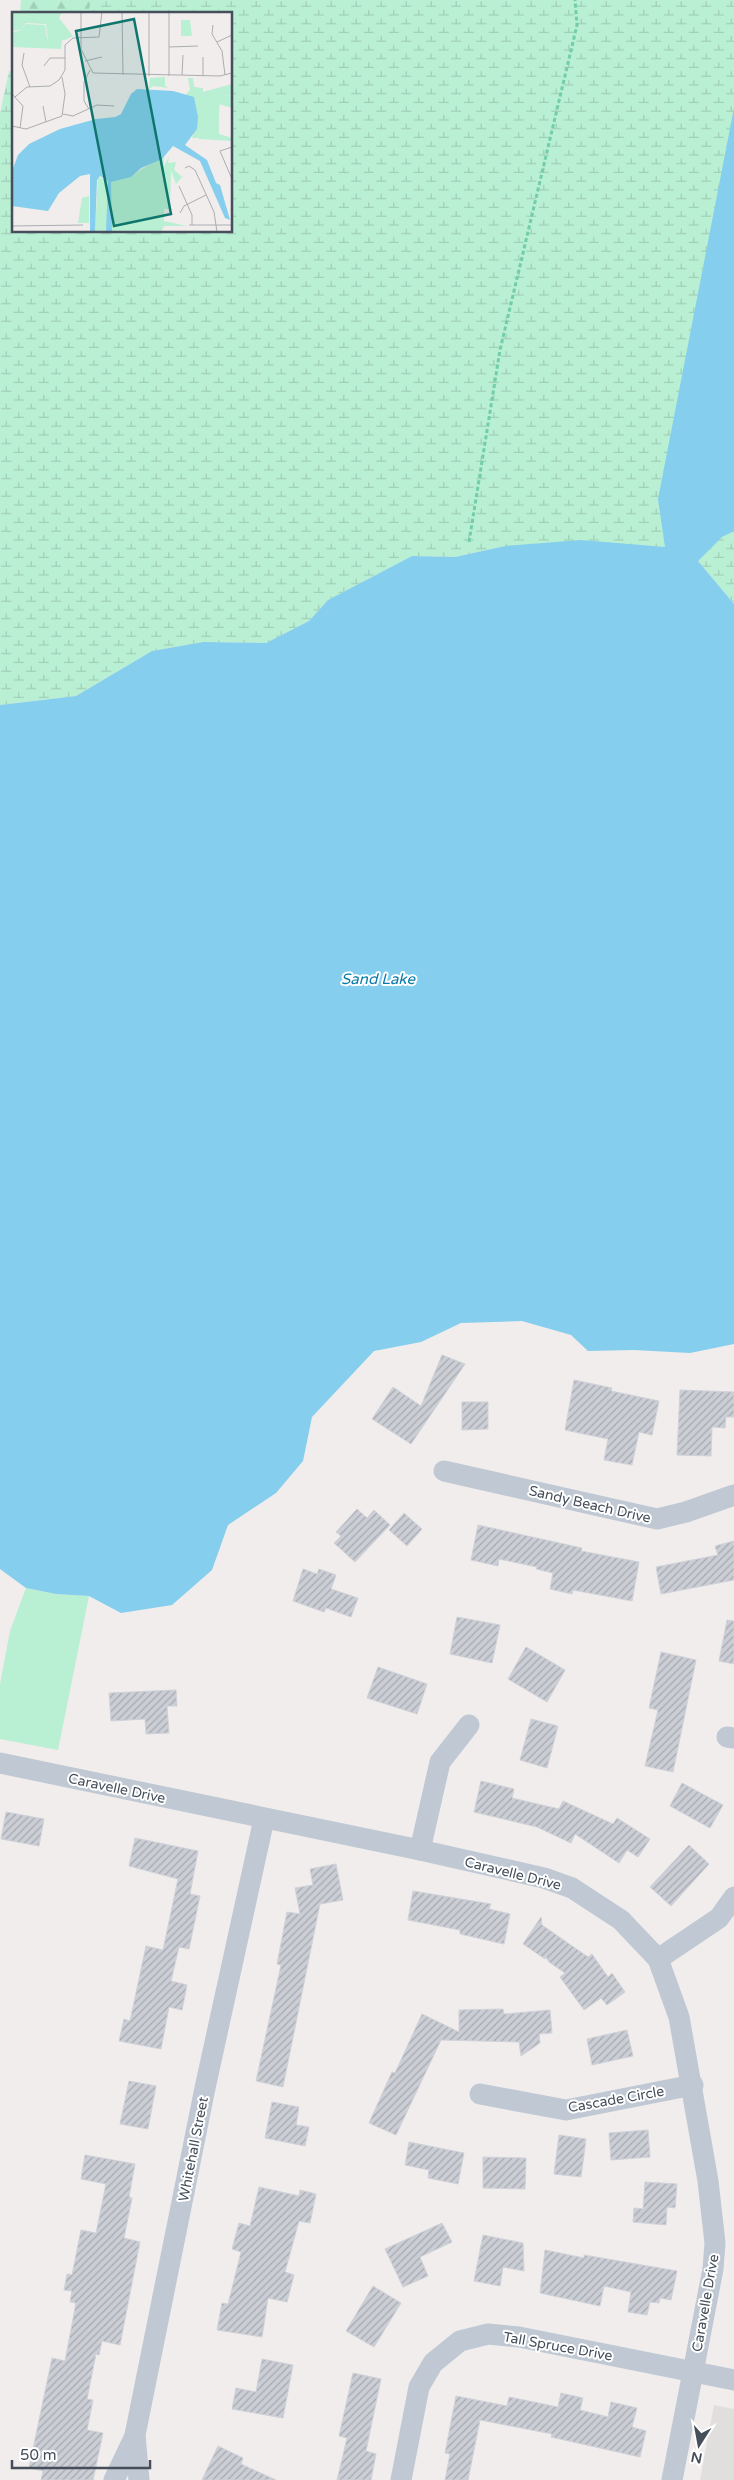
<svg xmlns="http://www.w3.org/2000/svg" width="734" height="2480" viewBox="0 0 734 2480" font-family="'Varela Round',sans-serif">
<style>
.education{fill:#e1dede}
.forest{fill:url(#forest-firs)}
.wetland{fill:url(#wetland-marsh)}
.park{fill:#b9efd3}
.water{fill:#85ceed}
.building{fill:url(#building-hatch);stroke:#d0d2d9}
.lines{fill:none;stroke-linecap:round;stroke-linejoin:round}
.path{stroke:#71cea8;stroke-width:3;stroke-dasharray:4 2.5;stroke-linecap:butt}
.minor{stroke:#bfc8d3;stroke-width:21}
.labels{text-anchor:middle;stroke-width:4;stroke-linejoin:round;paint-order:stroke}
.street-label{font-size:14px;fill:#454e5a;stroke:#fff}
.water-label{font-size:15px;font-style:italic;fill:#0979a9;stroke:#fff}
.inset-road{fill:none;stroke:#acadb2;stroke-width:1}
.view{fill:#0f766e;fill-opacity:0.15;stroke:#0f766e;stroke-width:2.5}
.inset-edge{fill:none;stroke:#454e5a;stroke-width:2.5}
</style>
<defs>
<pattern id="forest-firs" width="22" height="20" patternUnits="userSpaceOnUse" patternTransform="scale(1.25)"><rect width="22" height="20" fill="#b9efd3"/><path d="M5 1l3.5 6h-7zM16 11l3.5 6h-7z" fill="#a0cfb7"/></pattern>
<pattern id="wetland-marsh" width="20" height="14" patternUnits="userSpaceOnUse" patternTransform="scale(1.25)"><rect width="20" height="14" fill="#b9efd3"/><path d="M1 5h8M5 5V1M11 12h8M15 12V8" fill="none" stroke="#a0cfb7"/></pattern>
<pattern id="building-hatch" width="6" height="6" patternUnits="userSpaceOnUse" patternTransform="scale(1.25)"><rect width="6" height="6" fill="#ccced5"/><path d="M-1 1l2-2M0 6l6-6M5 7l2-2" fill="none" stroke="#a7a9b0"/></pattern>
</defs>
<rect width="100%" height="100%" fill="#f0edec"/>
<path class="education" d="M714 2405 734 2409V2480H700Z"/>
<path class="forest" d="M21 0H138L136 14H20Z"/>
<path class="wetland" d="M91 0H734V604L698 561 505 546 455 557 412 556 328 600 309 621 266 643 203 642 152 651 76 696 0 705V113L9 71 14 72V231H231V14H88Z"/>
<path class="park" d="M26 1588 56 1594 89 1596 58 1750 0 1739V1684L10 1631Z"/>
<path class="water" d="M734 108V531L722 537 698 561 734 604V1344L690 1353 634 1350 588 1351 571 1335 522 1321 461 1323 421 1342 374 1351 312 1417 303 1461 276 1493 228 1525 212 1570 172 1605 121 1613 89 1596 56 1594 26 1588 0 1569V705L76 696 152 651 203 642 266 643 309 621 328 600 412 556 455 557 505 546 581 540 665 547 658 499Z"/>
<g class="building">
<path d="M442 1355 465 1364 411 1444 372 1419 393 1387 421 1406Z"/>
<path d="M574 1380 612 1388 611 1391 659 1401 652 1435 639 1432 632 1465 604 1460 608 1439 565 1430Z"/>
<path d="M680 1390 734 1392V1417H726L725 1428 712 1427 711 1456 677 1455Z"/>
<path d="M462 1402H488V1429L462 1430Z"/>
<path d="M357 1509 367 1518 374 1510 390 1525 355 1562 334 1543 341 1536 336 1532Z"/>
<path d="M404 1513 422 1529 407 1546 389 1530Z"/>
<path d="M478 1525 582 1548 581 1551 639 1562 632 1601 573 1590 572 1594 550 1589 553 1573 536 1569 537 1567 499 1559 498 1566 471 1560Z"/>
<path d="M734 1541V1580L661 1594 656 1567 718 1555 715 1546Z"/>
<path d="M303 1569 317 1574 319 1569 336 1575 331 1589 358 1598 351 1617 326 1608 324 1612 293 1601Z"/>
<path d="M457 1617 500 1625 492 1663 450 1654Z"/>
<path d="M727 1620 734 1621V1664L719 1661Z"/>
<path d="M526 1647 565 1670 547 1702 508 1679Z"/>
<path d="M661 1652 696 1660 673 1772 645 1766 658 1710 649 1708Z"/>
<path d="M378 1667 427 1684 417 1714 367 1698Z"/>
<path d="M176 1690 177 1706H167L169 1733 146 1734 145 1719 111 1721 109 1693Z"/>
<path d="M531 1719 558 1726 547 1768 520 1760Z"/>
<path d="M481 1781 514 1789 512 1798 559 1809 563 1801 613 1824 617 1818 650 1839 638 1857 627 1850 619 1863 575 1834 571 1843 537 1827 474 1812Z"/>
<path d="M682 1783 723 1805 710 1828 670 1806Z"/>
<path d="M6 1812 44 1819 39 1846 1 1839Z"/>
<path d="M135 1838 198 1851 190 1894 200 1896 189 1949 179 1947 171 1981 187 1985 182 2010 169 2007 161 2049 119 2041 124 2019 130 2021 146 1946 163 1950 178 1879 129 1866Z"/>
<path d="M689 1845 709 1864 671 1906 650 1887Z"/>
<path d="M336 1864 343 1900 320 1904 283 2087 256 2081 281 1965 277 1964 287 1912 300 1914 295 1888 313 1885 310 1869Z"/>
<path d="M413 1891 491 1904 489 1909 510 1914 504 1944 460 1934V1930L408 1920Z"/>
<path d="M541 1917 542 1925 588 1957 592 1954 608 1977 612 1973 625 1992 607 2005 601 1998 584 2010 560 1977 565 1973 549 1962 545 1956V1959L523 1944Z"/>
<path d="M503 2009 504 2014 550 2010 552 2033 539 2034 540 2043 521 2056 519 2042 441 2040 396 2135 369 2123 392 2072 395 2073 422 2014 459 2032V2010Z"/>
<path d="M627 2030 633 2056 592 2065 587 2039Z"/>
<path d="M129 2081 156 2086 148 2129 120 2124Z"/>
<path d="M272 2102 299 2107 296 2125 309 2127 305 2146 265 2138Z"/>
<path d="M648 2130 650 2157 611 2160 609 2133Z"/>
<path d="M559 2135 586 2139 581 2177 554 2174Z"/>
<path d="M409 2142 464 2153 458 2184 428 2178 429 2170 405 2165Z"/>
<path d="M85 2155 135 2164 129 2197 132 2198 124 2238 140 2242 120 2345 102 2341 99 2355 96 2354 87 2399 93 2400 87 2430 103 2433 93 2480H41L43 2471 29 2468 52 2358 65 2361 76 2303 70 2302 72 2291 64 2290 67 2274 72 2275 81 2230 96 2233 106 2184 81 2179Z"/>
<path d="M483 2157 526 2158 525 2189 483 2188Z"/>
<path d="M645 2182 677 2184 675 2208 667 2207 666 2225 633 2222 634 2208 643 2209Z"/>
<path d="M259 2187 299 2196 300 2190 316 2194 310 2223 299 2221 285 2272 294 2275 287 2302 268 2298 262 2337 217 2330 222 2303 228 2304 241 2252 232 2249 239 2223 250 2226Z"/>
<path d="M442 2223 452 2242 420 2257 428 2276 403 2287 385 2249Z"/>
<path d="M483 2235 523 2243 524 2271 503 2267 500 2286 474 2281Z"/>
<path d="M545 2250 584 2258V2255L677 2271 671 2300 660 2298 659 2303 650 2302 647 2315 628 2312 631 2292 604 2286 600 2306 540 2293Z"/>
<path d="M373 2286 401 2303 374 2347 346 2331Z"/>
<path d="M262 2359 293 2365 283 2418 232 2409 236 2388 256 2392Z"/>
<path d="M353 2373 381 2379 366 2451 376 2454 371 2480H337L347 2438 339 2436Z"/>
<path d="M561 2393 583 2398 580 2410 608 2417 611 2402 637 2408 632 2427 646 2431 640 2457 551 2437 552 2434 480 2420 468 2480H445L450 2454 445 2453 456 2396 507 2406 509 2397 558 2407Z"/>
<path d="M218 2446 243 2458 241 2464 276 2480H202Z"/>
</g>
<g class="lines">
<path class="path" d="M469 542 500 350 577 25 575 0"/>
<g class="minor">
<path d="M444 1471 657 1519 686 1512 734 1495"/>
<path d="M727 1737 734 1738"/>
<path d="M0 1763 420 1850 544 1878 572 1888 621 1920 658 1959 679 2017 708 2181 715 2243 713 2269 672 2480"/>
<path d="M420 1850 440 1762 469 1725"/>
<path d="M658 1959 719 1918 734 1897"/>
<path d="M480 2094 566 2110 693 2085"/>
<path d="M114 2480 134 2438"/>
<path d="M139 2480 135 2435 205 2088 264 1819"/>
<path d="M401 2480 419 2387 433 2363 460 2341 488 2334 519 2337 734 2380"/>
</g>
</g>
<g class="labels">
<g class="street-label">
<text transform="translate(590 1504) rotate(13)" y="5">Sandy Beach Drive</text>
<text transform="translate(117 1788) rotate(12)" y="5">Caravelle Drive</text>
<text transform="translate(513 1873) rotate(14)" y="5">Caravelle Drive</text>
<text transform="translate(616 2099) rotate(-10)" y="5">Cascade Circle</text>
<text transform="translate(193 2149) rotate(-79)" y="5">Whitehall Street</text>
<text transform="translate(705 2303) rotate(-80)" y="5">Caravelle Drive</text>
<text transform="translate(558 2346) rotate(10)" y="5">Tall Spruce Drive</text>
</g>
<g class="water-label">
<text x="378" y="984">Sand Lake</text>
</g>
</g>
<g transform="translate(12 12)">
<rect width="220" height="220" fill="#f0edec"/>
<path d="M0 0H50L47 6 61 24 53 28 36 29 34 12 14 11 8 18 0 19ZM220 83V96L207 92 208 84Z" fill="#b9efd3"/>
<path d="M14 12 33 13 35 27H50L49 37 0 35V20L7 19ZM153 65V74L157 76 141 74 137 77 138 66ZM176 66H181L182 75 191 76V80L220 72V83L208 84 206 96 207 122 220 126V129L187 127 174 82 178 78ZM157 145 156 151 164 150 162 158 174 168 170 165 164 172 159 158 152 154ZM77 184V211H66L70 186Z" fill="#b9efd3"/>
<path d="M152 143V154L159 158 158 197H152V209L175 214H152L149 220H83L86 165 96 169 118 165Z" fill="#b9efd3"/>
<path d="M169 8H178L180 24H169ZM194 80H207L208 84 206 126H180L186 105 178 84Z" fill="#b9efd3"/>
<path d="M125 77 161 79 182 85 186 105 185 117 173 133 195 148 204 171 208 173 218 208 213 206 188 149 161 134 150 147 129 156 119 165 99 170 100 220H94L96 169 88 164 85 168 83 220H78V162L68 164 47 181 36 199 0 194V159L6 143 17 132 48 117 84 107 103 105 109 102 119 82Z" fill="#85ceed"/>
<path class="inset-road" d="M69 0V37L81 61 208 64 220 61M110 0 111 63M137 0V64M157 0V64M201 13 200 22 210 39 213 63M205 30 220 23M157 35 186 34M12 41 10 53 18 75M191 45V64M73 49 90 45M32 54 38 46H53M170 63 171 43M0 82 11 94 8 116M3 85 15 75 38 74 47 68 53 58V33L61 26 87 25 90 0M31 94 34 110M77 97 72 89V70L78 58M51 102 61 104 85 93 102 94M0 114 14 117 50 104 53 82 50 65M220 135 208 139 220 167M173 156 177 154 183 158 202 200 205 220M167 174 180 203V213M168 201 172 194 194 183M177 213H220M0 214 71 213"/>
<path class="view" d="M122 7 159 202 102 214 64 19Z"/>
<rect width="220" height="220" class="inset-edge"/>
</g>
<g transform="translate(699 2445) rotate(191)" stroke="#ffffff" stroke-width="4" paint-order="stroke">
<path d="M0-4L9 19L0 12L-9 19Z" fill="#454e5a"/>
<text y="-8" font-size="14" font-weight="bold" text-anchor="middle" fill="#454e5a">N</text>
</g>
<path d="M12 2460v8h138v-8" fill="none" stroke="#454e5a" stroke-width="2.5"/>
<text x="20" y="2460" font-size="15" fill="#454e5a" stroke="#ffffff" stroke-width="4" paint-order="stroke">50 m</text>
</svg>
